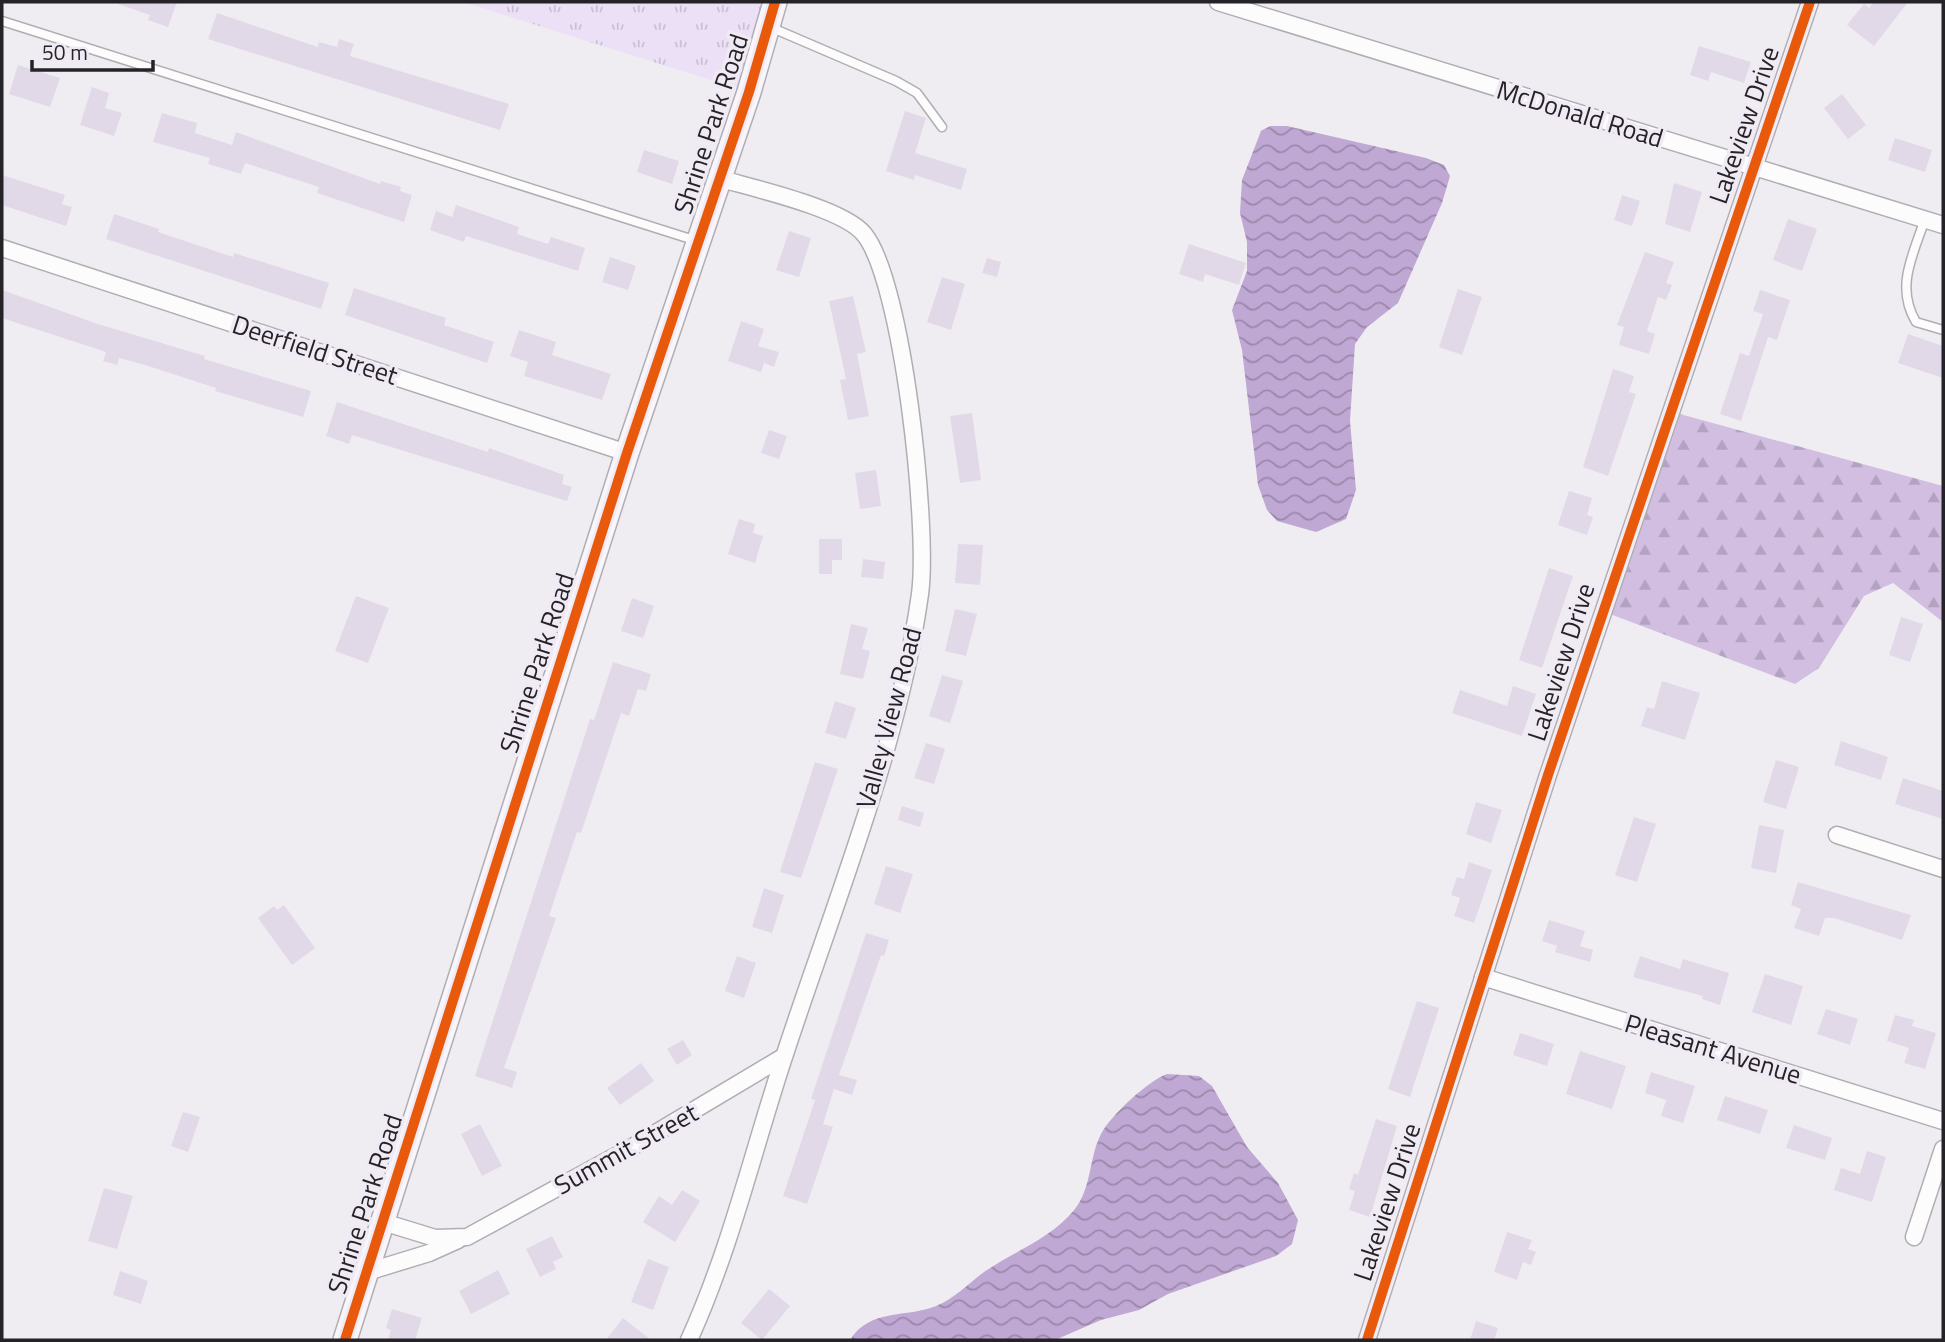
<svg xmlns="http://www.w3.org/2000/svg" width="1945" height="1342" viewBox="0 0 1945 1342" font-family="'Titillium Web',sans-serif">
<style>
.grass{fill:url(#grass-tufts)}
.forest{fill:url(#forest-firs)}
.water{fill:url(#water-waves)}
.building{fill:#e1d9e8}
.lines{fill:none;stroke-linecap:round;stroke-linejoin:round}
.lane-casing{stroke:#b1aeb3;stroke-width:11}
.street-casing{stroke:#b1aeb3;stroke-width:19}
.secondary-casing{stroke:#b1aeb3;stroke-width:26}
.lane{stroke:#fdfcfd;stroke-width:8}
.street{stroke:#fdfcfd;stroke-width:16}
.secondary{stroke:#f8f6fa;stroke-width:23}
.cycleway-casing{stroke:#f0eaf5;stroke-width:15}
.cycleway{stroke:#e8590c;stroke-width:10}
.labels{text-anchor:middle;stroke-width:7;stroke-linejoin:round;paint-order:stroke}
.street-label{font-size:26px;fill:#252327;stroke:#f0eaf5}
</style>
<defs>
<pattern id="grass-tufts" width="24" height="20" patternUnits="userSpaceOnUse" patternTransform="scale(1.75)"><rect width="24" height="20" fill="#ebe0f5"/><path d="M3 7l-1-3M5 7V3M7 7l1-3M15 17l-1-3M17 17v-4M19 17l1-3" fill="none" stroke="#c9c0d2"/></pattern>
<pattern id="forest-firs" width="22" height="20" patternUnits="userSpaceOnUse" patternTransform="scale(1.75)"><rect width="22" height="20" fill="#d1bee1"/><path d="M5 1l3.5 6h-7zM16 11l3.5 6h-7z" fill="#b3a3c1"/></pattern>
<pattern id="water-waves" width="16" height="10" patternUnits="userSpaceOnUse" patternTransform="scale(1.75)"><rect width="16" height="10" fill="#bfa8d3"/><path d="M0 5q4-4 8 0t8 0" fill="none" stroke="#9b88ab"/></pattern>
</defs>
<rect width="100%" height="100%" fill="#f0edf2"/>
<path class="grass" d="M463 2H775L749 92Z"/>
<path class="forest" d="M1669 411 1943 486V622L1893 583 1864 596 1819 668 1795 684 1602 611Z"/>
<g class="water">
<path d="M1270 126H1287L1426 158 1444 165 1450 176 1442 203 1398 303 1367 327 1355 344 1350 421 1356 490 1346 519 1316 532 1277 521 1267 510 1258 485 1242 350 1232 310 1247 271V242L1240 213 1242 180 1261 131Z"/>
<path d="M1167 1074 1199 1076 1212 1086 1247 1147 1278 1183 1298 1220 1292 1244 1276 1256 1168 1294 1139 1310 1101 1320 1055 1340H850C870 1308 907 1318 936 1306 954 1299 969 1283 984 1272 1014 1251 1051 1239 1075 1209 1092 1187 1089 1157 1101 1134 1110 1116 1149 1080 1167 1074Z"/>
</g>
<g class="building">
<path d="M118 2H177L168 27 148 20 150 15 118 4Z"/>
<path d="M1874 2H1908L1874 46 1847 25 1864 4 1869 8Z"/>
<path d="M217 13 318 47 319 42 337 47 339 39 354 44 350 56 509 104 500 130 208 39Z"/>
<path d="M1699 46 1751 62 1744 83 1711 72 1708 81 1690 75Z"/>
<path d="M18 65 60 78 50 107 9 94Z"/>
<path d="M92 87 109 93 105 108 122 113 114 136 80 125Z"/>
<path d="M1842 94 1866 125 1848 139 1824 108Z"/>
<path d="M905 111 926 118 915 153 967 169 961 190 915 175 914 180 886 171Z"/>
<path d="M162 113 197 123 195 133 232 145 236 132 380 184 381 181 401 187 400 191 412 195 404 222 317 193 319 187 245 163 241 174 208 164 210 158 153 142Z"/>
<path d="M1895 138 1932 150 1925 172 1888 160Z"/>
<path d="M644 150 679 161 672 184 637 172Z"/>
<path d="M2 175 65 195 62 204 72 207 66 226 2 205Z"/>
<path d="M1674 183 1702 192 1690 232 1665 224Z"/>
<path d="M1622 195 1640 201 1632 226 1614 220Z"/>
<path d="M456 205 519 227 517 234 548 244 551 237 585 248 578 271 466 236 464 242 430 230 436 211 452 217Z"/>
<path d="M114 214 159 229 158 232 233 257 234 253 329 283 321 309 106 239Z"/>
<path d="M1788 219 1817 229 1802 271 1773 260Z"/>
<path d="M789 231 811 238 799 277 776 270Z"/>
<path d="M1189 244 1246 263 1239 285 1205 274 1203 282 1179 274Z"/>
<path d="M1645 252 1674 262 1666 283 1672 285 1666 300 1658 297 1647 331 1655 334 1649 354 1619 345 1624 327 1617 325Z"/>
<path d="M610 257 636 266 628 290 602 282Z"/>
<path d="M987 258 1001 262 997 277 982 273Z"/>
<path d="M942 277 965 284 951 330 927 322Z"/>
<path d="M354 288 446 318 444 325 494 342 487 363 345 315Z"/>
<path d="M1458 289 1482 297 1462 355 1439 347Z"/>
<path d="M2 290 98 324 205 356 204 359 311 391 303 417 215 391 216 388 145 365 119 358 117 365 103 361 106 352 2 318Z"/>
<path d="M1760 290 1790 300 1777 340 1768 337 1741 421 1720 414 1740 353 1749 356 1763 314 1753 311Z"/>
<path d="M853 296 866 352 857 354 869 416 848 420 840 380 846 379 829 301Z"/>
<path d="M741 321 764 329 758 346 779 352 774 367 764 363 761 372 728 361Z"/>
<path d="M519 330 556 342 552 355 611 374 602 400 524 376 528 362 510 356Z"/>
<path d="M1908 334 1943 346V378L1898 363Z"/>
<path d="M1613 369 1634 376 1629 392 1636 394 1608 476 1583 467Z"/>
<path d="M337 402 488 452 489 448 564 475 562 484 572 487 567 501 352 435 349 444 326 436Z"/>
<path d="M972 413 981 480 960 483 950 416Z"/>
<path d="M769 430 787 436 779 459 761 453Z"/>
<path d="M876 470 881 506 860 509 855 473Z"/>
<path d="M1569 491 1592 498 1587 515 1593 517 1587 535 1558 525Z"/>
<path d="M739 519 755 524 753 533 763 536 755 563 728 554Z"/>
<path d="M819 539H842V560H832V574H819Z"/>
<path d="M958 544 983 545 980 585 955 583Z"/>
<path d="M863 559 885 562 883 579 861 577Z"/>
<path d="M1549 568 1573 576 1542 668 1519 660Z"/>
<path d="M356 596 389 608 368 663 335 651Z"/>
<path d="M632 598 654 606 643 638 621 631Z"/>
<path d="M955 609 977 614 966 656 945 651Z"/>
<path d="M1901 617 1923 624 1910 662 1889 655Z"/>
<path d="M851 624 868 628 862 649 870 651 863 679 840 674Z"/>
<path d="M613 662 651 674 646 691 638 689 629 716 621 713 581 833 577 832 549 916 556 918 504 1068 517 1072 512 1088 475 1076 590 719 594 720Z"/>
<path d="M942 675 963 681 950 723 929 716Z"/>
<path d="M1662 681 1700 693 1685 740 1641 726 1647 707 1654 709Z"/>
<path d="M1513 686 1536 694 1522 736 1452 713 1460 690 1507 706Z"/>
<path d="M835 701 856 708 846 739 825 733Z"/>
<path d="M1841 741 1888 757 1881 780 1834 765Z"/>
<path d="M926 743 945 749 934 784 914 778Z"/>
<path d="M1776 760 1799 767 1786 809 1763 802Z"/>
<path d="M815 762 838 769 801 878 780 872Z"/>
<path d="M1903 778 1943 791V819L1895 804Z"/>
<path d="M1476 802 1502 810 1491 843 1466 834Z"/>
<path d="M902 806 924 813 920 827 898 820Z"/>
<path d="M1634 817 1656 824 1637 882 1615 875Z"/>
<path d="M1759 825 1784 830 1776 873 1751 868Z"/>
<path d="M1469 862 1492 870 1474 923 1454 916 1460 898 1451 895 1457 877 1464 879Z"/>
<path d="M886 866 913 874 900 913 874 904Z"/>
<path d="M1798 882 1911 915 1902 940 1834 918H1825L1819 936 1794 928 1801 909 1791 905Z"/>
<path d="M764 888 784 895 772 933 752 927Z"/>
<path d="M284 905 315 948 292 965 258 918 274 906 277 910Z"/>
<path d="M1549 920 1585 931 1580 946 1593 950 1590 962 1555 952 1557 946 1542 941Z"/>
<path d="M866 933 889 940 884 956 881 955 839 1075 857 1080 852 1095 834 1089 823 1124 833 1127 807 1204 783 1196 815 1100 811 1099Z"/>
<path d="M737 956 756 963 744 998 725 991Z"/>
<path d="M1640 956 1680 969 1683 959 1729 973 1720 1005 1702 999 1703 996 1633 977Z"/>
<path d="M1765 974 1803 986 1791 1025 1752 1012Z"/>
<path d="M1417 1001 1439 1008 1410 1097 1388 1089Z"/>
<path d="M1826 1009 1858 1019 1850 1045 1817 1034Z"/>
<path d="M1895 1015 1914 1020 1912 1026 1936 1033 1925 1069 1904 1063 1909 1048 1887 1041Z"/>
<path d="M1520 1033 1554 1044 1547 1066 1513 1055Z"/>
<path d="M683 1040 692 1055 677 1065 667 1049Z"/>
<path d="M1580 1051 1626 1066 1612 1109 1566 1094Z"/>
<path d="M641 1063 654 1081 620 1105 607 1088Z"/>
<path d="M1651 1072 1695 1086 1683 1123 1661 1116 1666 1100 1645 1093Z"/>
<path d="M1725 1096 1768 1110 1760 1134 1717 1120Z"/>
<path d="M183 1112 200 1117 188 1152 171 1146Z"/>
<path d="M1376 1119 1397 1126 1370 1217 1349 1210 1355 1191 1349 1189 1354 1173 1358 1175Z"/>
<path d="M480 1124 502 1166 482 1176 461 1134Z"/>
<path d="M1794 1125 1832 1138 1825 1160 1786 1148Z"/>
<path d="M1867 1151 1886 1157 1872 1202 1834 1190 1841 1168 1860 1174Z"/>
<path d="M104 1188 133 1196 117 1249 88 1241Z"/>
<path d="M682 1190 700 1201 675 1242 643 1222 659 1196 672 1205Z"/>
<path d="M1507 1232 1532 1240 1528 1249 1536 1252 1531 1265 1523 1262 1517 1280 1494 1272Z"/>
<path d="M552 1236 563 1257 553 1262 556 1269 540 1277 526 1249Z"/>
<path d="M648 1259 669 1267 653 1310 631 1302Z"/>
<path d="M498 1270 510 1294 471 1314 459 1291Z"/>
<path d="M120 1271 148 1281 141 1304 113 1295Z"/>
<path d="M769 1289 790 1306 762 1340 741 1323Z"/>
<path d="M392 1309 422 1318 415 1340H388L391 1330 386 1328Z"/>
<path d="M623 1318 651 1340H606Z"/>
<path d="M1476 1321 1498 1328 1494 1340H1470Z"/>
</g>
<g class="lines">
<g class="lane-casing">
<g id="lane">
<path d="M2 21 697 241"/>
<path d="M770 27 896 81 917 93 942 127"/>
<path d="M1925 219C1913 255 1895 287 1916 322L1943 330"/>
</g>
</g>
<g class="street-casing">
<g id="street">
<path d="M1218 2 1943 225"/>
<path d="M2 248 627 453"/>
<path d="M1837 835 1943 869"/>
<path d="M1483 977 1943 1121"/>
<path d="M383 1222 435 1238 467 1237 634 1146 783 1057"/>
<path d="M1914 1237 1943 1149"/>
<path d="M367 1272 429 1253 458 1240"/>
<path d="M689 1340C731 1248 753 1150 785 1054 833 907 899 746 920 594 929 529 903 281 864 234 843 208 752 188 718 178"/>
<path d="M1367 1340 1548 775 1810 2"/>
</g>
</g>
<g class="secondary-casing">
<path id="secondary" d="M345 1340 627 453 749 92 775 2"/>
</g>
<use href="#lane" class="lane"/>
<use href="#street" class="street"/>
<use href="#secondary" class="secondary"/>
<g class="cycleway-casing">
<g id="cycleway">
<path d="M345 1340 627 453 749 92 775 2"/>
<path d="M1367 1340 1548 775 1810 2"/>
</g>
</g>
<use href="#cycleway" class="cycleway"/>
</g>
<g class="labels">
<g class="street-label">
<text transform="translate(1580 114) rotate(17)" y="9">McDonald Road</text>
<text transform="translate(711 124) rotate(-72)" y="9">Shrine Park Road</text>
<text transform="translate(1744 125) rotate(-71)" y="9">Lakeview Drive</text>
<text transform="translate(315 350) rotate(18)" y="9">Deerfield Street</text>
<text transform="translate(1561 662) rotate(-72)" y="9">Lakeview Drive</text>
<text transform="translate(537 663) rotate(-72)" y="9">Shrine Park Road</text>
<text transform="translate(889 718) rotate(-75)" y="9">Valley View Road</text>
<text transform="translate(1713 1049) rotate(17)" y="9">Pleasant Avenue</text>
<text transform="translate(626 1149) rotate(-29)" y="9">Summit Street</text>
<text transform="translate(1387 1202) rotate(-72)" y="9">Lakeview Drive</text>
<text transform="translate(365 1204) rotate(-72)" y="9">Shrine Park Road</text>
</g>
</g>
<rect width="1945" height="1342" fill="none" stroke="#252327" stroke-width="7"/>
<path d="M32 60v10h121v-10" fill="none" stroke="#252327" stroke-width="3.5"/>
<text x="42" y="60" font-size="21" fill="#252327" stroke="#f0eaf5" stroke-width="5" paint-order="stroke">50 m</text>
</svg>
